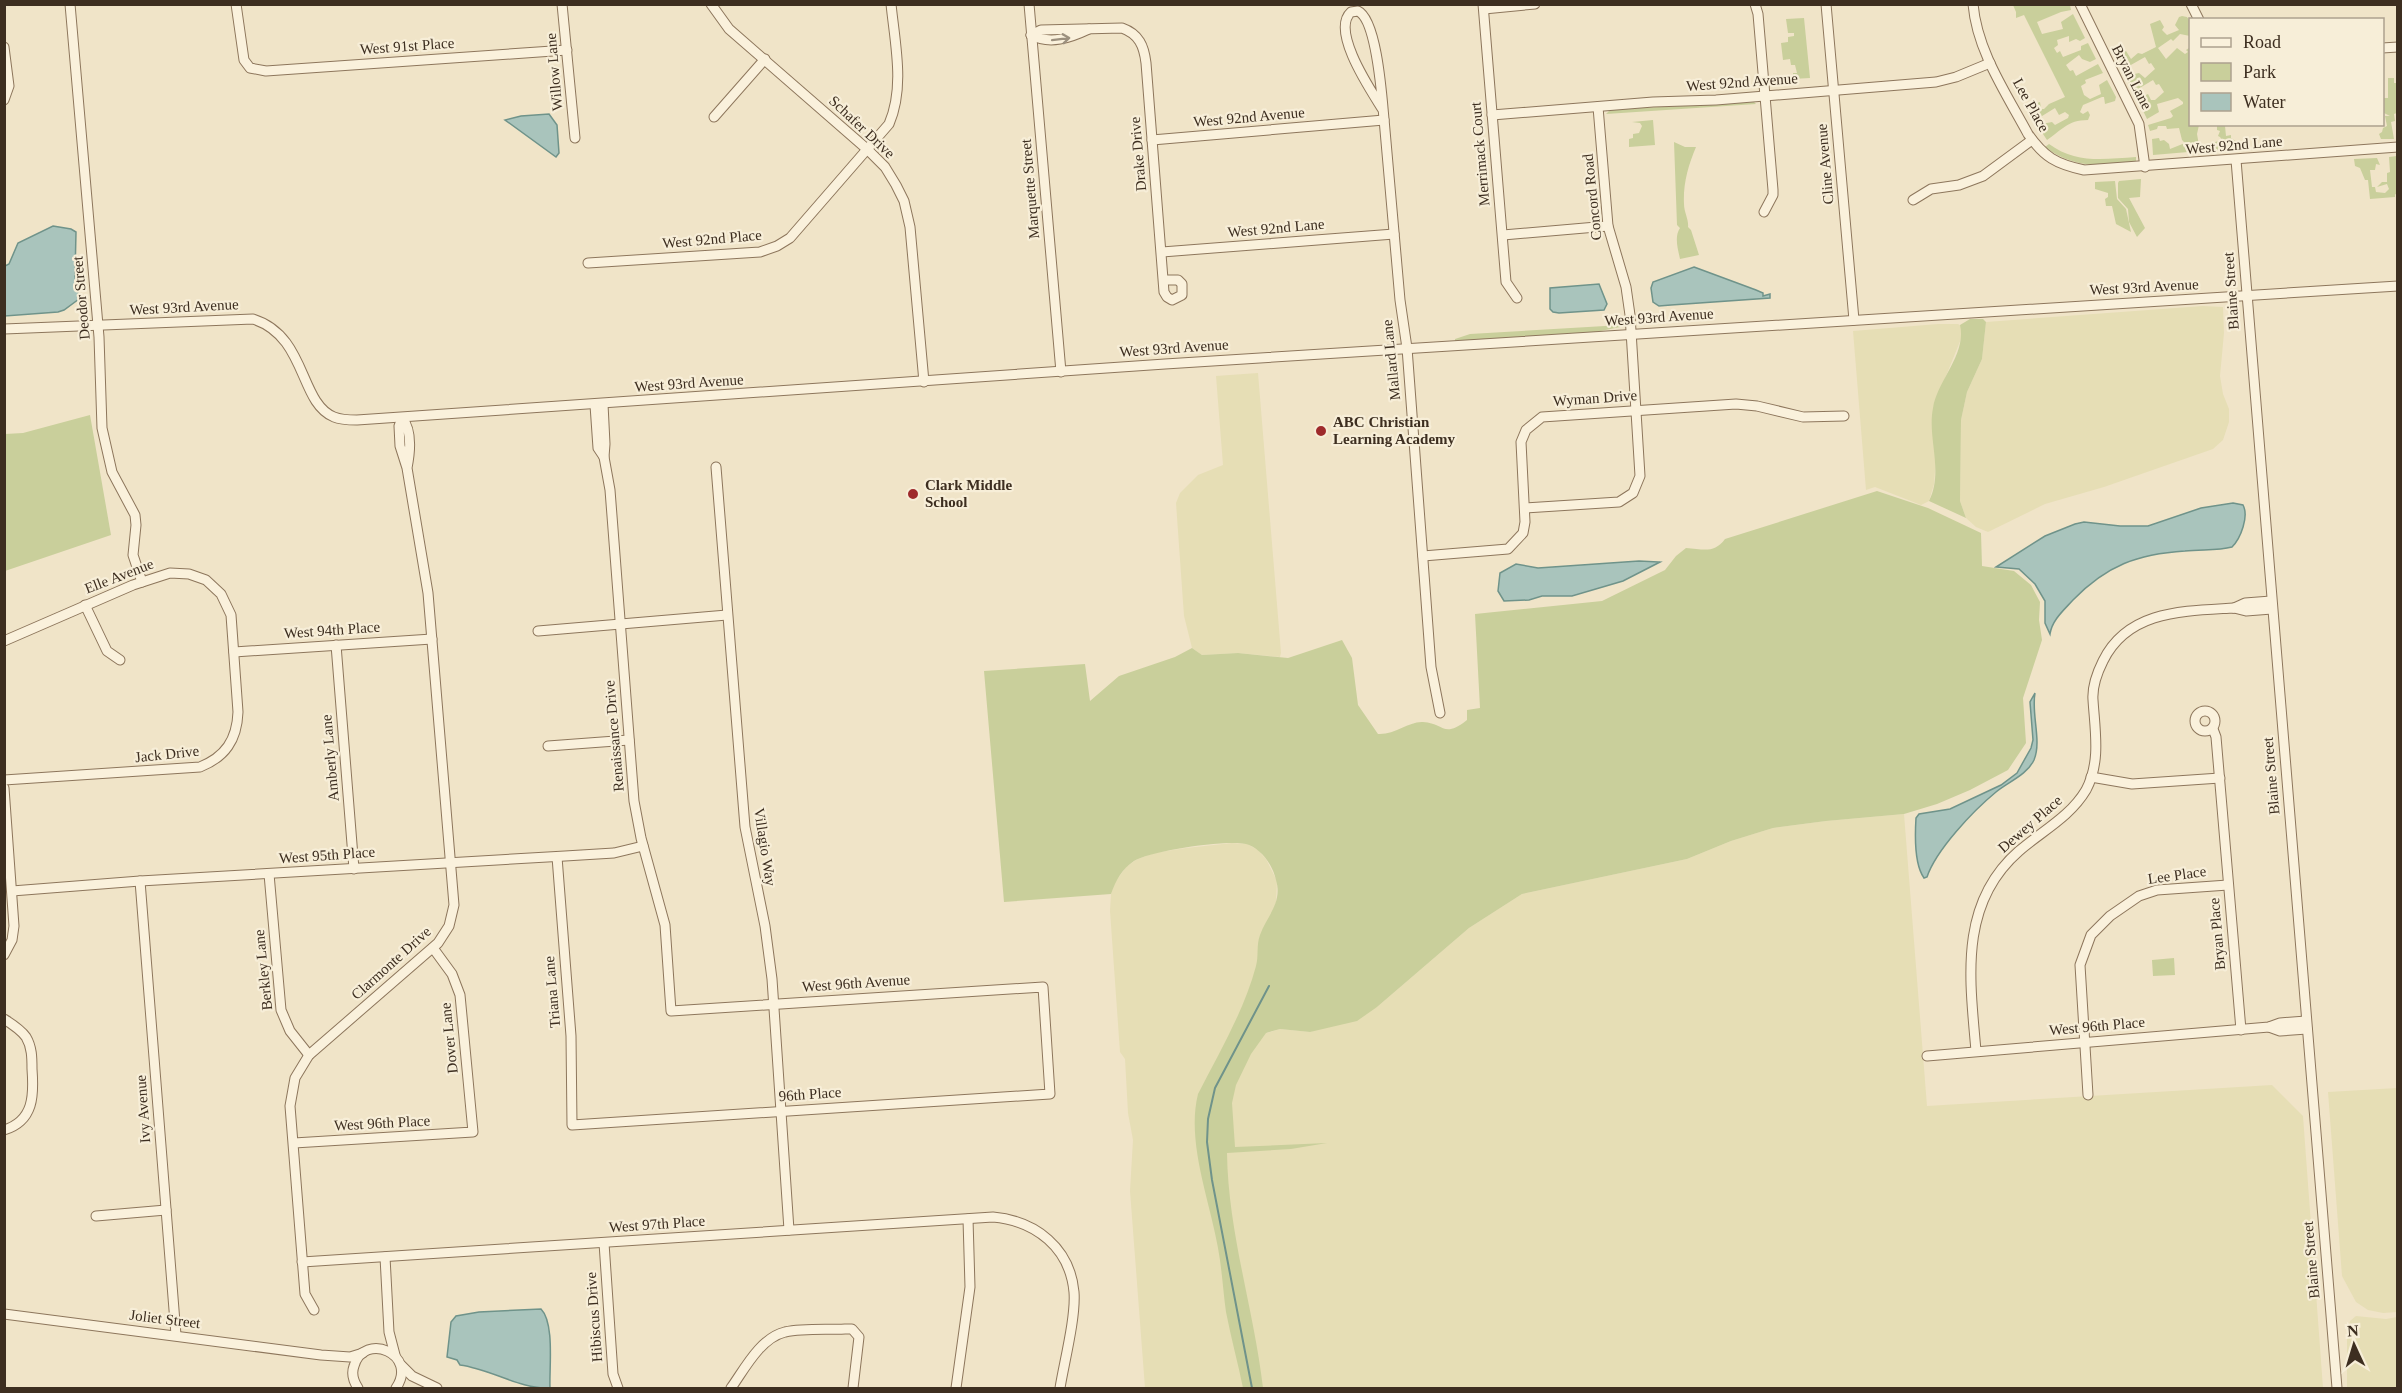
<svg xmlns="http://www.w3.org/2000/svg" width="2402" height="1393" viewBox="0 0 2402 1393" font-family="'Times New Roman',serif">
<style>
.farmland{fill:#e6deb5}
.green{fill:#c9cf9b}
.water{fill:#a9c4bc;stroke:#6f938a;stroke-width:1.5}
.lines{fill:none;stroke-linecap:round;stroke-linejoin:round}
.stream{stroke:#6f938a;stroke-width:2}
.minor-casing{stroke:#8d765c;stroke-width:11}
.minor{stroke:#faf1dc;stroke-width:9}
.oneway{stroke:#9c907e}
.poi-dot{fill:#9e2a2b;stroke:#f7eed8;stroke-width:2}
.labels{text-anchor:middle;stroke-width:4.5;stroke-linejoin:round;paint-order:stroke}
.street-label{font-size:15px;fill:#3d2e20;stroke:#f7eed8}
.poi-label{font-size:15px;font-weight:bold;fill:#3d2e20;stroke:#f7eed8;text-anchor:start}
</style>
<rect width="100%" height="100%" fill="#f0e4c8"/>
<g class="farmland">
<path d="M2203 306 2223 307 2224 333 2220 376 2223 394 2229 409V422L2223 440 2213 449 2104 487 2045 504 1988 532 1976 527 1966 518 1960 501 1961 420 1967 392 1982 359 1986 322Z"/>
<path d="M1938 324H1958L1961 326V339L1933 408 1936 459 1934 484 1929 501 1921 505 1875 487 1866 490 1853 331Z"/>
<path d="M1258 373 1281 653 1280 657 1238 653 1202 655 1192 648 1184 616 1176 503 1180 493 1198 475 1223 465 1216 376Z"/>
<path d="M1904 814 1927 1106 2272 1085 2303 1116 2323 1388H1145L1130 1191 1133 1140 1128 1113 1125 1059 1120 1052 1110 911 1111 894 1114 884 1126 867 1136 860 1153 853 1186 848 1232 843 1247 844 1258 850 1266 859 1277 881 1276 903 1270 919 1267 1033 1280 1029 1310 1032 1377 1007 1469 928 1522 894 1687 859 1731 841 1773 828 1826 821Z"/>
<path d="M2397 1088V1312L2383 1313 2368 1310 2356 1302 2342 1276 2328 1092Z"/>
<path d="M2356 1316 2386 1319 2397 1317V1388H2347V1332L2350 1321Z"/>
</g>
<g class="green">
<path d="M2013 5H2070L2071 10 2061 12 2037 22 2042 34 2063 29 2061 22 2073 14 2085 38 2080 41 2076 39 2069 42V36L2057 40 2058 45 2054 48 2057 53 2060 51 2063 57 2081 50V46L2088 43 2096 59 2090 62 2082 59 2079 55 2066 65 2070 71 2073 70 2076 76 2098 64 2103 73 2085 80 2086 83 2081 86 2084 95 2090 99 2101 94 2099 85 2107 80 2116 97 2115 101 2105 104 2104 97H2102L2083 105 2080 112 2083 114 2088 111 2090 115 2088 120C2067 120 2061 131 2047 140L2037 125 2052 122 2055 125 2068 118 2069 115 2065 112 2059 115 2055 108 2034 121 2026 105 2032 101 2034 104 2040 102 2041 109H2044L2049 104 2065 97 2024 15 2016 18V12Z"/>
<path d="M2182 16 2187 17 2190 21V36L2180 34 2173 41 2171 39 2158 48 2166 59 2177 48 2185 54 2188 52 2186 50 2189 48 2190 50V124L2199 125 2197 134 2200 151 2153 155 2152 139 2159 138 2160 141 2164 140 2169 144 2170 149 2185 143 2182 140 2179 128 2167 129 2166 126H2158L2157 129 2150 131 2148 125 2171 118 2173 116 2170 111 2183 104V102L2178 98 2157 104 2159 112 2147 119 2136 96 2142 93 2144 96 2148 94 2151 100H2155L2164 92 2159 84 2156 85 2153 80 2133 92 2126 78 2130 75 2139 73 2145 78 2155 69 2151 63 2149 64 2145 57 2122 70 2115 56 2116 53 2126 51 2131 59 2138 53 2142 54 2156 47 2150 24 2160 20 2164 27 2162 30 2167 35 2179 30 2175 25 2179 17Z"/>
<path d="M1804 18 1810 78 1793 79V73H1797L1795 65H1791L1790 59 1783 60 1781 43 1788 42V37L1794 36V33H1788L1786 19Z"/>
<path d="M2388 78H2394V83H2397V113L2394 114 2395 121 2391 122 2394 139H2381L2379 134 2382 132 2383 128 2387 126 2385 116H2390L2382 112 2383 98H2388Z"/>
<path d="M1754 102 1756 104 1606 114 1610 110C1658 106 1706 106 1754 102Z"/>
<path d="M1653 120 1655 145 1629 147V139L1633 138V134L1639 133 1642 126 1640 123 1632 122Z"/>
<path d="M2211 125 2225 126 2226 136 2231 135V138L2237 142V149L2208 151 2205 145 2222 140 2220 137 2218 136 2220 131 2217 130V126H2211Z"/>
<path d="M1674 142 1685 147H1696C1688 166 1683 184 1684 204 1684 212 1689 220 1688 227L1691 230 1699 255 1680 259C1678 249 1674 237 1680 228L1677 225Z"/>
<path d="M2049 144C2076 164 2104 159 2136 157V161C2105 169 2070 167 2045 147Z"/>
<path d="M2397 156V195L2395 194V197L2370 199 2368 180H2365L2360 168 2355 166 2354 159 2377 158 2380 165 2376 164 2375 170H2370L2372 187H2375L2376 192 2385 193 2389 189 2387 184 2377 187 2382 182H2387V173L2390 172 2389 157Z"/>
<path d="M2141 179 2140 197 2129 198 2145 228 2137 237 2129 222 2128 209 2118 198V183L2119 181Z"/>
<path d="M2115 181 2117 199 2126 209 2131 232 2116 224 2112 206H2106L2105 199 2108 197V193L2095 189V182Z"/>
<path d="M1970 319H1983L1986 322 1982 359 1967 392 1961 420 1960 501 1966 518 1929 501C1944 471 1927 438 1933 408 1937 381 1967 354 1960 325Z"/>
<path d="M1622 325 1620 327 1591 333 1455 342V339L1470 334Z"/>
<path d="M90 415 111 535 5 571V434L23 433Z"/>
<path d="M1877 491 1928 508 1981 533 1982 566 2014 571 2031 585 2040 602 2039 620 2042 640 2023 698 2026 743 2008 770 1970 790 1937 804 1904 814 1826 821 1773 828 1731 841 1687 859 1522 894 1469 928 1377 1007 1357 1021 1310 1032 1280 1029 1266 1033 1251 1054 1236 1085 1232 1103 1235 1147 1327 1143 1291 1149 1227 1153C1228 1232 1254 1310 1263 1388H1243C1238 1363 1231 1338 1226 1312 1223 1291 1222 1269 1218 1248 1210 1201 1186 1142 1198 1094 1219 1053 1244 1011 1256 966 1259 955 1256 946 1260 935 1266 917 1283 903 1276 880 1273 866 1263 851 1249 845 1232 838 1150 851 1134 861 1122 869 1116 880 1111 894L1004 902 984 671 1085 664 1090 701 1119 676 1175 657 1192 648 1202 655 1238 653 1288 658 1342 640 1352 658 1358 705 1378 734C1395 735 1409 721 1423 722 1444 723 1443 739 1467 720V710L1480 708 1475 614 1602 601 1665 570 1676 556 1686 548C1703 549 1714 554 1725 539Z"/>
<path d="M2174 958 2175 975 2153 976 2152 960Z"/>
</g>
<g class="water">
<path d="M549 114 557 125 559 153 556 157 505 120 521 116Z"/>
<path d="M53 226 71 229 76 232 75 276 79 299 64 310 58 312 5 316V266L9 264 18 243Z"/>
<path d="M1694 267 1756 290 1763 293V296L1770 294V298L1671 305 1659 306 1653 302 1651 288 1653 282Z"/>
<path d="M1599 284 1607 304 1604 310 1559 313 1553 312 1550 309V288Z"/>
<path d="M2233 503 2243 505C2249 516 2241 538 2232 547 2217 551 2201 549 2185 551 2138 554 2107 565 2073 600 2064 610 2052 620 2050 634L2045 623V601L2035 584 2019 569 1996 567 2045 536 2075 524 2084 522 2120 526H2148L2201 508Z"/>
<path d="M1639 561 1660 562 1623 581 1572 596H1542L1529 600 1504 601 1498 591 1500 573 1516 564 1538 568Z"/>
<path d="M2035 693C2031 714 2042 741 2034 760 2027 775 2008 782 1996 792 1973 811 1936 850 1927 877L1924 878C1914 864 1915 834 1916 818L1919 814 1950 809 2001 785 2017 773 2031 748 2033 740 2030 702Z"/>
<path d="M541 1309C555 1323 549 1370 550 1388 519 1389 491 1369 460 1365L457 1360 447 1357 451 1322 456 1316 479 1312Z"/>
</g>
<g class="lines">
<path class="stream" d="M1252 1388 1212 1180 1207 1142 1208 1119 1215 1088 1269 986"/>
<g class="minor-casing">
<g id="minor">
<path d="M70 4 99 337 102 428 112 472 135 515 136 525 133 555 142 582"/>
<path d="M236 4 244 60 250 68 266 71 567 50"/>
<path d="M562 4 575 138"/>
<path d="M711 4 729 29 868 150 885 167 896 185 904 201 910 227 924 382"/>
<path d="M1029 4 1061 372"/>
<path d="M1483 4 1506 282 1517 298"/>
<path d="M1755 4 1758 14 1773 190V195L1764 212"/>
<path d="M1826 4 1854 320"/>
<path d="M1973 4C1977 51 2006 93 2028 134 2044 157 2056 164 2084 170L2398 147"/>
<path d="M2080 4 2139 124 2145 167"/>
<path d="M2191 4 2199 20"/>
<path d="M1484 9 1535 4"/>
<path d="M1031 35 1041 30 1122 28C1139 34 1144 46 1146 63L1164 292 1167 297 1172 300 1182 295V284L1178 280H1163"/>
<path d="M1031 35C1050 45 1070 38 1089 29"/>
<path d="M4 47 9 86 4 100"/>
<path d="M2382 48 2398 47"/>
<path d="M1383 110C1372 92 1330 31 1351 12L1358 11C1377 20 1382 98 1384 119L1400 300 1407 348 1431 667 1440 713"/>
<path d="M1492 115 1653 102 1716 100 1936 82 1956 77 1990 63"/>
<path d="M714 117 765 59"/>
<path d="M1152 140 1384 120"/>
<path d="M2236 160 2337 1388"/>
<path d="M1913 200 1931 189 1959 185 1983 176 2032 140"/>
<path d="M1503 235 1608 226"/>
<path d="M1162 252 1394 234"/>
<path d="M588 263 760 252 777 246 790 238 889 124C905 87 895 44 891 4"/>
<path d="M4 329 253 319C307 336 299 403 334 417 341 420 350 420 357 420L1165 364 2398 286"/>
<path d="M595 405 598 448 604 457"/>
<path d="M716 467 745 827 765 926 772 979 789 1230"/>
<path d="M1525 508 1619 502 1633 493 1640 476 1630 315 1626 287 1608 226 1598 107"/>
<path d="M1423 556 1508 549 1523 533 1525 522 1521 442 1526 430 1542 417 1736 404 1757 406 1803 417 1844 416"/>
<path d="M85 605 107 651 120 660"/>
<path d="M2234 608 2245 603 2271 601"/>
<path d="M538 631 727 615"/>
<path d="M4 641 133 585 170 573 189 574 206 580 221 594 231 615 238 712C237 740 225 757 200 767L4 780"/>
<path d="M336 645 354 869"/>
<path d="M234 652 432 639"/>
<circle cx="2205" cy="721" r="10"/>
<path d="M2213 729 2216 737 2241 1030"/>
<path d="M548 746 629 740"/>
<path d="M2091 777 2132 784 2220 778"/>
<path d="M4 788 14 926 12 940 4 955"/>
<path d="M557 857 571 1036 572 1125 1050 1094 1043 987 671 1011 665 925 641 838 634 801 610 490 604 457 605 444 603 404"/>
<path d="M269 874 281 1010 290 1031 309 1055"/>
<path d="M140 881 176 1335"/>
<path d="M12 891 140 881 565 856 614 853 643 846"/>
<path d="M4 1019C12 1024 21 1030 26 1037 32 1047 32 1058 32 1069 34 1095 34 1121 4 1130"/>
<path d="M2269 1027 2280 1031 2307 1029"/>
<path d="M1976 1051C1970 980 1958 904 2019 851 2042 831 2070 817 2086 790 2101 762 2095 731 2093 700 2092 687 2097 673 2103 661 2128 610 2184 611 2234 608L2246 611 2272 609"/>
<path d="M1927 1056 2269 1027 2280 1023 2306 1021"/>
<path d="M2088 1095 2080 965 2091 935 2110 916 2139 896 2157 890 2228 885"/>
<path d="M294 1143 473 1132 460 995 452 974 433 948"/>
<path d="M96 1216 166 1210"/>
<path d="M604 1243 613 1374 618 1388"/>
<path d="M385 1257 389 1332 395 1355"/>
<path d="M302 1262 993 1217C1036 1221 1070 1248 1074 1292 1076 1317 1064 1363 1060 1388"/>
<path d="M314 1310 305 1294 290 1106 295 1078 309 1055 438 943 449 926 454 905 428 593 407 468 400 446 399 426 402 418C413 431 410 453 407 468"/>
<path d="M4 1314 321 1355 350 1357 363 1353"/>
<path d="M401 1365 412 1376 437 1388"/>
<path d="M358 1388C354 1382 351 1374 354 1366 364 1331 419 1354 396 1388"/>
<path d="M731 1388C744 1370 760 1338 785 1332 804 1328 826 1330 845 1329H852L859 1337 853 1388"/>
<path d="M956 1388 970 1287 968 1219"/>
</g>
</g>
<use href="#minor" class="minor"/>
</g>
<defs><path id="oneway-shaft" d="M-6 0H5M1.5-3L5.5 0L1.5 3" fill="none" stroke-width="1.6" stroke-linecap="round" stroke-linejoin="round" transform="scale(1.5)"/></defs>
<use class="oneway" href="#oneway-shaft" transform="translate(1061 39) rotate(-7)"/>
<g class="poi-dot">
<circle cx="1321" cy="431" r="6"/>
<circle cx="913" cy="494" r="6"/>
</g>
<g class="labels">
<g class="street-label">
<text transform="translate(407 46) rotate(-4)" y="5">West 91st Place</text>
<text transform="translate(554 72) rotate(-95)" y="5">Willow Lane</text>
<text transform="translate(2132 77) rotate(63)" y="5">Bryan Lane</text>
<text transform="translate(1742 82) rotate(-4)" y="5">West 92nd Avenue</text>
<text transform="translate(2031 105) rotate(61)" y="5">Lee Place</text>
<text transform="translate(1249 117) rotate(-5)" y="5">West 92nd Avenue</text>
<text transform="translate(862 127) rotate(43)" y="5">Schafer Drive</text>
<text transform="translate(2234 145) rotate(-5)" y="5">West 92nd Lane</text>
<text transform="translate(1138 154) rotate(-95)" y="5">Drake Drive</text>
<text transform="translate(1480 154) rotate(-95)" y="5">Merrimack Court</text>
<text transform="translate(1825 164) rotate(-95)" y="5">Cline Avenue</text>
<text transform="translate(1030 189) rotate(-95)" y="5">Marquette Street</text>
<text transform="translate(1592 197) rotate(-96)" y="5">Concord Road</text>
<text transform="translate(1276 228) rotate(-5)" y="5">West 92nd Lane</text>
<text transform="translate(712 239) rotate(-5)" y="5">West 92nd Place</text>
<text transform="translate(2144 287) rotate(-3)" y="5">West 93rd Avenue</text>
<text transform="translate(2231 291) rotate(-94)" y="5">Blaine Street</text>
<text transform="translate(81 298) rotate(-95)" y="5">Deodor Street</text>
<text transform="translate(184 307) rotate(-3)" y="5">West 93rd Avenue</text>
<text transform="translate(1659 317) rotate(-4)" y="5">West 93rd Avenue</text>
<text transform="translate(1174 348) rotate(-4)" y="5">West 93rd Avenue</text>
<text transform="translate(1391 360) rotate(-96)" y="5">Mallard Lane</text>
<text transform="translate(689 383) rotate(-4)" y="5">West 93rd Avenue</text>
<text transform="translate(1595 398) rotate(-4)" y="5">Wyman Drive</text>
<text transform="translate(119 576) rotate(-21)" y="5">Elle Avenue</text>
<text transform="translate(332 630) rotate(-4)" y="5">West 94th Place</text>
<text transform="translate(614 736) rotate(-95)" y="5">Renaissance Drive</text>
<text transform="translate(167 754) rotate(-6)" y="5">Jack Drive</text>
<text transform="translate(330 758) rotate(-95)" y="5">Amberly Lane</text>
<text transform="translate(2271 776) rotate(-95)" y="5">Blaine Street</text>
<text transform="translate(2030 824) rotate(-41)" y="5">Dewey Place</text>
<text transform="translate(765 847) rotate(81)" y="5">Villagio Way</text>
<text transform="translate(327 855) rotate(-4)" y="5">West 95th Place</text>
<text transform="translate(2177 875) rotate(-8)" y="5">Lee Place</text>
<text transform="translate(2217 934) rotate(-95)" y="5">Bryan Place</text>
<text transform="translate(391 963) rotate(-42)" y="5">Clarmonte Drive</text>
<text transform="translate(263 970) rotate(-96)" y="5">Berkley Lane</text>
<text transform="translate(856 983) rotate(-4)" y="5">West 96th Avenue</text>
<text transform="translate(552 992) rotate(-95)" y="5">Triana Lane</text>
<text transform="translate(2097 1026) rotate(-5)" y="5">West 96th Place</text>
<text transform="translate(449 1038) rotate(-96)" y="5">Dover Lane</text>
<text transform="translate(810 1094) rotate(-4)" y="5">96th Place</text>
<text transform="translate(143 1109) rotate(-94)" y="5">Ivy Avenue</text>
<text transform="translate(382 1123) rotate(-3)" y="5">West 96th Place</text>
<text transform="translate(657 1224) rotate(-4)" y="5">West 97th Place</text>
<text transform="translate(2311 1260) rotate(-95)" y="5">Blaine Street</text>
<text transform="translate(594 1317) rotate(-94)" y="5">Hibiscus Drive</text>
<text transform="translate(165 1319) rotate(7)" y="5">Joliet Street</text>
</g>
<g class="poi-label">
<text x="1333" y="427">ABC Christian<tspan x="1333" dy="17">Learning Academy</tspan></text>
<text x="925" y="490">Clark Middle<tspan x="925" dy="17">School</tspan></text>
</g>
</g>
<rect width="2402" height="1393" fill="none" stroke="#3d2e20" stroke-width="12"/>
<rect x="2189" y="18" width="195" height="108" fill="#f7eed8" stroke="#ada18e" stroke-width="1.5"/>
<rect x="2201" y="38" width="30" height="9" fill="#faf1dc" stroke="#ada18e" stroke-width="1.5"/>
<text x="2243" y="48" font-size="18" fill="#3d2e20">Road</text>
<rect x="2201" y="63" width="30" height="18" fill="#c9cf9b" stroke="#ada18e" stroke-width="1.5"/>
<text x="2243" y="78" font-size="18" fill="#3d2e20">Park</text>
<rect x="2201" y="93" width="30" height="18" fill="#a9c4bc" stroke="#ada18e" stroke-width="1.5"/>
<text x="2243" y="108" font-size="18" fill="#3d2e20">Water</text>
<g transform="translate(2354 1345) rotate(356)" stroke="#f7eed8" stroke-width="4.5" paint-order="stroke">
<path d="M0-4.5L10 22L0 15L-10 22Z" fill="#3d2e20"/>
<text y="-9" font-size="16" font-weight="bold" text-anchor="middle" fill="#3d2e20">N</text>
</g>
</svg>
